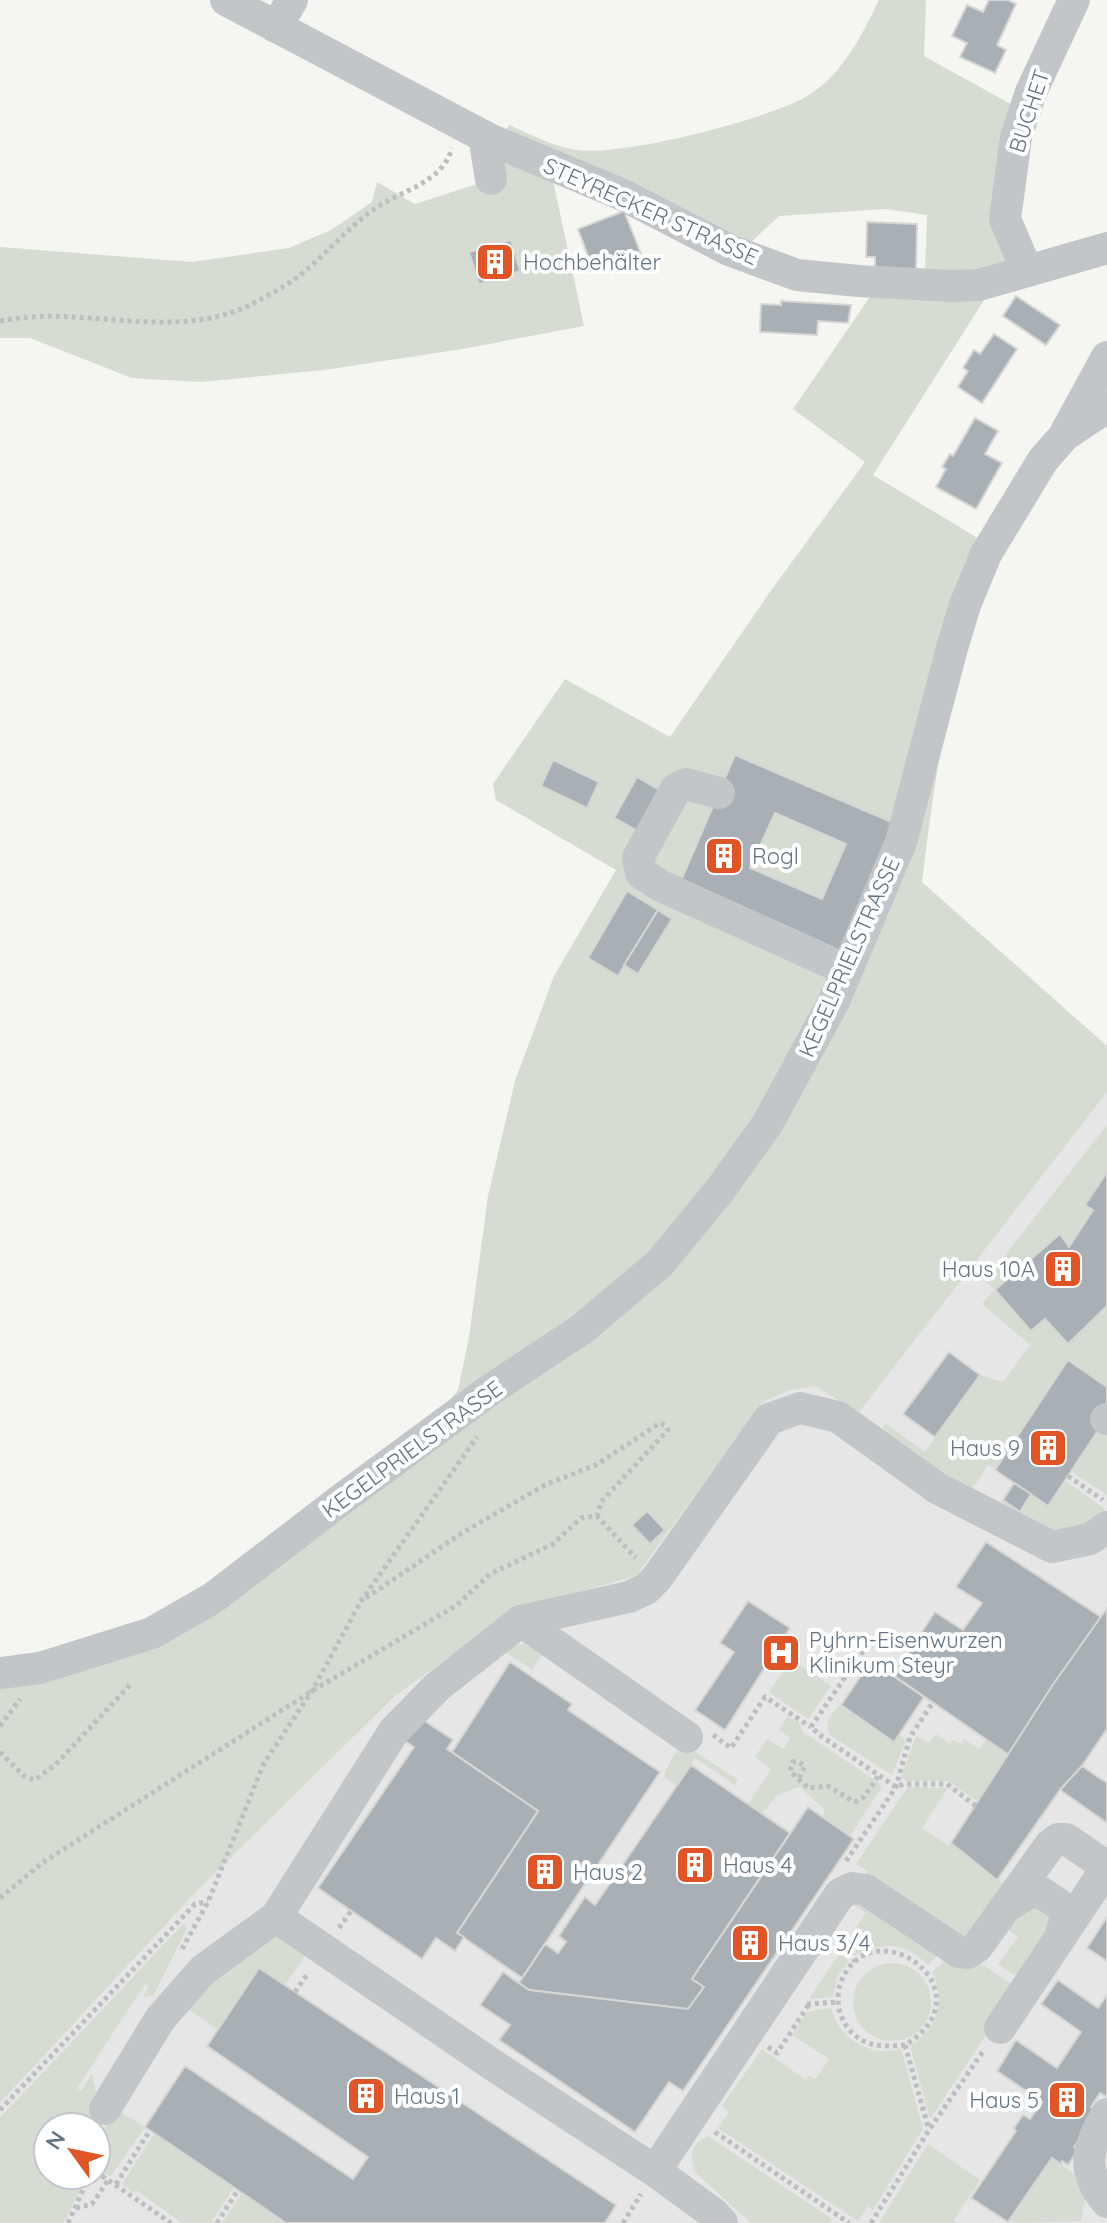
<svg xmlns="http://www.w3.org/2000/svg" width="1107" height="2223" viewBox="0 0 1107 2223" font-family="Quicksand,sans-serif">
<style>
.built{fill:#e5e6e5;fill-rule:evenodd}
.green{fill:#d6dcd2}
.building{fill:#a8b0b6;stroke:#d6d6d4;stroke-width:2;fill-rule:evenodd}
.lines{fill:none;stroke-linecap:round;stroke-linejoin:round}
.path{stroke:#bcbec0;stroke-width:5;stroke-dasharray:4 4;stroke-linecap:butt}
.minor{stroke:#c2c6c9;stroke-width:32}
.labels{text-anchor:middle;stroke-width:8;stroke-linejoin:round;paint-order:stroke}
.street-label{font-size:22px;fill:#647482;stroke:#fff}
.poi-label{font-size:22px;fill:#647482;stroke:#fff;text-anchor:start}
</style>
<rect width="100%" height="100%" fill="#f5f5f1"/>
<path class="built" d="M1107 1092V2223H0V2103L197 1891 395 1696 514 1610 636 1576 763 1402 790 1390 815 1386 859 1411ZM48 2127H96V2175H48Z"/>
<g class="green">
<path d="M879 0H926L924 56 1016 107 1011 257 1000 272 925 278 927 215 885 209 779 216 745 248 502 138 509 125C530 134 554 147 577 150 621 157 776 118 812 93 844 72 863 33 879 0Z"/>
<path d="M496 150 553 180 584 326 462 349 324 370 201 382 132 378 30 338H0V247L192 262 289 248 331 230 372 202 377 182 415 204 477 184Z"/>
<path d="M876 288 991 289 873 475 981 540C957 653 935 767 922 882L1107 1046V1092L859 1412 815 1386 790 1390 763 1402 636 1576 514 1610 395 1696 197 1891 0 2103V1660L33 1654 146 1623 201 1598 438 1416 458 1390 469 1337 488 1196 515 1081 554 976 616 870 496 800 493 784 565 679 670 737 770 592 865 462 793 409Z"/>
<path d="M1107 1125V1172L1085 1205 1093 1210 1069 1247 1060 1235 995 1290 1031 1330 1045 1319 1068 1344 1107 1306V1387L1068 1361 995 1470 988 1465 970 1492 886 1436 883 1429 885 1423 925 1452 980 1375 1003 1382 1030 1345 982 1304 994 1290 985 1281Z"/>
<path d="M1101 1426 1107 1431V1495L1071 1471Z"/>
<path d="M1065 1481 1105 1509 1096 1522 1066 1537 998 1508 1003 1500 1020 1511 1031 1494Z"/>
<path d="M529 1642 545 1649 532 1670 504 1651 510 1647Z"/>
<path d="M791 1659 831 1686 808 1719 769 1692Z"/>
<path d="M841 1705 894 1742 899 1735 906 1740 892 1775 830 1735C823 1723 831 1712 841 1705Z"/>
<path d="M788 1716 799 1723 803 1732 879 1783 882 1787 850 1836 822 1817 825 1810 800 1787 777 1795 762 1814 748 1805 771 1769 755 1757 767 1739 784 1749 790 1738 779 1730Z"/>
<path d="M936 1734 950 1744 953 1740 960 1744 964 1739 979 1749 987 1739 1008 1755 978 1802 948 1781H906L901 1778 916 1736 928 1743Z"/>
<path d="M685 1745 738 1780 735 1785 695 1758 676 1786 664 1777C666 1767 676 1750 685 1745Z"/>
<path d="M908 1787 948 1788 922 1828 949 1846 951 1843 1006 1886 971 1940 864 1877 868 1871 856 1864Z"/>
<path d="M853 1900 939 1954 928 1965C906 1943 883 1941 857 1955L850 1936 866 1913 851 1903Z"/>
<path d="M1040 1907 1054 1916 1023 1981 998 1964 1018 1937 1009 1930C1018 1915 1023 1911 1040 1907Z"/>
<path d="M184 1923 187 1928 153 1996 143 1997 149 1986 145 1984 77 2088 81 2091 92 2073 96 2092 90 2112 96 2127H48V2175H88L63 2223H0V2118Z"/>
<path d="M281 1935 309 1950 285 1985 259 1968 218 2030 188 2009C208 1985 251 1943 281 1935Z"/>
<path d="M843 1948 848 1962 837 1977 833 1997 809 1999Z"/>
<path d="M947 1959 973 1967 982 1964 1017 1988 930 2119 910 2046C938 2028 946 2001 932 1972Z"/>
<circle cx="892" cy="2002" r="39"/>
<path d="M831 2008C840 2040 869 2057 901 2049L923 2129 873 2210 868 2206 858 2221 718 2128 729 2112 722 2106 762 2049 806 2080 809 2075 816 2079 829 2059 792 2035 807 2012Z"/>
<path d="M117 2110 145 2127 111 2176 96 2171V2127L102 2132Z"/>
<path d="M155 2133 234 2187 211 2223H182L136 2190 134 2193 122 2184Z"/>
<path d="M708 2136 832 2219 829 2223H751L695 2172C689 2156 691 2143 708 2136Z"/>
<path d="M928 2144 980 2180 954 2220 957 2223H879Z"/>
<path d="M1052 2158 1088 2184 1081 2221 1015 2223 1010 2220Z"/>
<path d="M242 2193 285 2222 284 2223H222Z"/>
</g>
<g class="building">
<path d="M989 0H1008L1016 4 997 45 1006 50 995 73 960 57 967 43 952 36 967 5 983 12Z"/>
<path d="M624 211 641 254 608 267 603 256 590 261 578 229Z"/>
<path d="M867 222 917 224 916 273 875 271V257H866Z"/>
<path d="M511 240 520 271 479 284 469 252Z"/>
<path d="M1016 296 1060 325 1046 345 1003 316Z"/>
<path d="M781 301 851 305 848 323 818 321 817 335 760 332 761 304 781 305Z"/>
<path d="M994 334 1017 349 982 403 958 387 968 371 963 368 974 350 980 354Z"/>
<path d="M975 418 998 431 985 454 1002 463 976 509 936 487 946 469 942 467 950 454 953 456Z"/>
<path d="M735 755 894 823 836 958 677 890ZM775 813 846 844 822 899 750 868Z"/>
<path d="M553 760 599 782 587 808 541 786Z"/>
<path d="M637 777 665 793 643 834 614 818Z"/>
<path d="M627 891 658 910 618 976 588 958Z"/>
<path d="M658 910 672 919 638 974 624 965Z"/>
<path d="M1107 1172V1306L1068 1344 1045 1319 1031 1331 995 1290 1060 1234 1069 1247 1093 1210 1085 1205Z"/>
<path d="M949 1352 980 1375 935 1437 903 1414Z"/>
<path d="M1068 1360 1107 1387V1417L1048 1506 995 1470Z"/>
<path d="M1014 1483 1031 1494 1020 1512 1003 1500Z"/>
<path d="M647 1511 665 1530 650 1544 632 1525Z"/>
<path d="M986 1542 1101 1617 1009 1755 893 1675 935 1612 963 1630 982 1603 956 1587Z"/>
<path d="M748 1601 790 1628 725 1730 695 1710 734 1652 720 1643Z"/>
<path d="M1107 1608V1729L1082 1766 1060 1790 997 1880 951 1843 1052 1686Z"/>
<path d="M871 1661 924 1697 894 1742 841 1705Z"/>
<path d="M510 1662 572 1704 568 1710 660 1772 522 1978 457 1933 538 1811 452 1752Z"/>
<path d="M419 1717 453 1740 447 1749 538 1811 457 1933 464 1937 455 1951 436 1938 422 1959 318 1888 414 1747 403 1740Z"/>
<path d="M691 1765 790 1833 692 1979 704 1987 688 2009 529 1990 519 1983 545 1944 558 1953 566 1942 559 1936 585 1897 595 1905Z"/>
<path d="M1082 1766 1107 1783V1823L1060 1790Z"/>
<path d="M808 1807 854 1839 683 2091 669 2082 635 2132 499 2040 510 2025 480 2005 503 1972 529 1990 688 2009 704 1987 692 1979Z"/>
<path d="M1107 1917V1961L1087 1948Z"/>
<path d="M259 1968 616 2205 605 2223H286L145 2127 185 2066 353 2179 368 2157 207 2046Z"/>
<path d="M1058 1980 1098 2008 1107 1995V2097L1100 2093 1091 2107 1098 2112 1074 2147 1078 2150 1068 2165 1062 2161 1061 2164 1052 2158 1008 2222 971 2198 1016 2131 1014 2128 1023 2115 1030 2119 1042 2102 997 2071 1016 2040 1057 2068 1081 2032 1041 2004Z"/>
</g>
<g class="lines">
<g class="path">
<path d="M0 321C81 304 169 342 248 306 263 298 281 289 295 279 323 258 345 230 373 210 400 190 442 184 452 148"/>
<path d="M1068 1476 1103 1500"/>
<path d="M366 1598 462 1533 545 1485 596 1465 660 1423 666 1426 668 1430 601 1502 597 1516"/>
<path d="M863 1651 811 1727 821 1736 896 1787 904 1784H947L976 1806"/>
<path d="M0 1726 20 1699"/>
<path d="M713 1735 731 1748 765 1697 811 1727"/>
<path d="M0 1752 24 1776 35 1780 56 1764 130 1685"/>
<path d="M799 1778 805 1766 797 1761 793 1762 790 1771 808 1788 828 1786 854 1802 864 1797 879 1775"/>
<path d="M846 1861 896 1787 910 1737 933 1702"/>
<path d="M0 1898 42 1863 312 1691 457 1605 490 1574 553 1544 581 1518 597 1516 636 1558"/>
<path d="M339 1928 351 1911"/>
<path d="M842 1939 847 1942 855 1962"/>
<path d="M182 1949 208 1902 264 1763 312 1691 361 1601 477 1437"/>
<path d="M295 1992 308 1973"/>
<path d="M807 2004 838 2002"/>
<path d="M905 2045C893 2046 880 2047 868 2043 844 2034 832 2006 841 1982 872 1904 993 1991 905 2045L929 2130"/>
<path d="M768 2047 777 2053 809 2004"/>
<path d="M0 2110 195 1904 208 1902"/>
<path d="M715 2132 849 2223"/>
<path d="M116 2184 150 2130"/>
<path d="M76 2208 92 2204 109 2179"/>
<path d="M68 2223 88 2179 99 2174 171 2223"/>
<path d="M217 2223 238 2190"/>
<path d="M623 2223 641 2194"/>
<path d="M871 2223 929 2130 984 2050"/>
</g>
<g class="minor">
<path d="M226 0 489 139 623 195 729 250 797 275 859 281 952 286 979 285 1107 248"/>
<path d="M276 27 292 0"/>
<path d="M484 136 491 179"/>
<path d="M1027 271 1005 219 1016 137 1031 92 1074 0"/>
<path d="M1066 432 1107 357"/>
<path d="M719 793 686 784 676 789 638 858 641 873 661 886 847 970"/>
<path d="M1106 1419H1107"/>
<path d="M521 1621 687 1737"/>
<path d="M0 1673 40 1668 152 1633 213 1598 342 1499 490 1390 582 1329 660 1263 720 1190 768 1123 834 1001 901 842 952 648 965 605 986 554 1043 460 1065 435 1107 407"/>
<path d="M1007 1906 1030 1892 1042 1893 1060 1905 1066 1916 1060 1938"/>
<path d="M276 1917 394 1731 438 1686 521 1621 629 1597 646 1589 657 1578 769 1419 800 1408 838 1417 937 1488 1052 1547 1090 1539 1107 1527"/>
<path d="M105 2109 160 2019 203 1970 276 1917 493 2065 655 2171 714 2214 722 2223"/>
<path d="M1107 2114C1087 2147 1080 2170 1107 2202"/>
<path d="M655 2171 840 1894 852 1888 866 1890 959 1952 968 1953 977 1947 1050 1845 1058 1839H1066L1097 1860 1101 1867 1100 1878 1000 2028"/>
</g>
</g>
<defs>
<g id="building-square" transform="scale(2)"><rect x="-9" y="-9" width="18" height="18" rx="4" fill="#e05426" stroke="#fff"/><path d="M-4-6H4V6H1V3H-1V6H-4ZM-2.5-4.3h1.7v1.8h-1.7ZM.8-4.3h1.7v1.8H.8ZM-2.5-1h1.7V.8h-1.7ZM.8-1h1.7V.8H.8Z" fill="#fff"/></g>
<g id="hospital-square" transform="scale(2)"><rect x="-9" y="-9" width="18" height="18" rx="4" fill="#e05426" stroke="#fff"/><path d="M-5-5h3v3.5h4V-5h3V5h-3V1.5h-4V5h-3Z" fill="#fff"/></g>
</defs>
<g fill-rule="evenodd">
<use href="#building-square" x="495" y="262"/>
<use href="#building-square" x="724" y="856"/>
<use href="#building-square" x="1063" y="1269"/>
<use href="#building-square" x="1048" y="1448"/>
<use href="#hospital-square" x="781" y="1653"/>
<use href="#building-square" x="695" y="1865"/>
<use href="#building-square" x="545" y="1872"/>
<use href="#building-square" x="750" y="1943"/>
<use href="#building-square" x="366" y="2096"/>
<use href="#building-square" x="1067" y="2100"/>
</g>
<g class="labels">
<g class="street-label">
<text transform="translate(1029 111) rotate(-72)" y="8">BUCHET</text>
<text transform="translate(651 211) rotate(24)" y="8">STEYRECKER STRASSE</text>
<text transform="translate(849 957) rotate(-66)" y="8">KEGELPRIELSTRASSE</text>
<text transform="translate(412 1449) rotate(-36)" y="8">KEGELPRIELSTRASSE</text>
</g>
<g class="poi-label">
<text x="523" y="270">Hochbehälter</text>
<text x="752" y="864">Rogl</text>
<text x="1035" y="1277" text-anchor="end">Haus 10A</text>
<text x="1020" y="1456" text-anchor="end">Haus 9</text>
<text x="809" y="1648">Pyhrn-Eisenwurzen<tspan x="809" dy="25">Klinikum Steyr</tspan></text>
<text x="723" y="1873">Haus 4</text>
<text x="573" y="1880">Haus 2</text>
<text x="778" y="1951">Haus 3/4</text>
<text x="394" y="2104">Haus 1</text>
<text x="1039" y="2108" text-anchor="end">Haus 5</text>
</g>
</g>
<g transform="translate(72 2151) rotate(303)"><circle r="38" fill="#ffffff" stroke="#c1c7cd" stroke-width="2"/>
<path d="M0-6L14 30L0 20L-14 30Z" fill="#e05426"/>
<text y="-12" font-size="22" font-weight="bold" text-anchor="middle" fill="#647482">N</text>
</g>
</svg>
